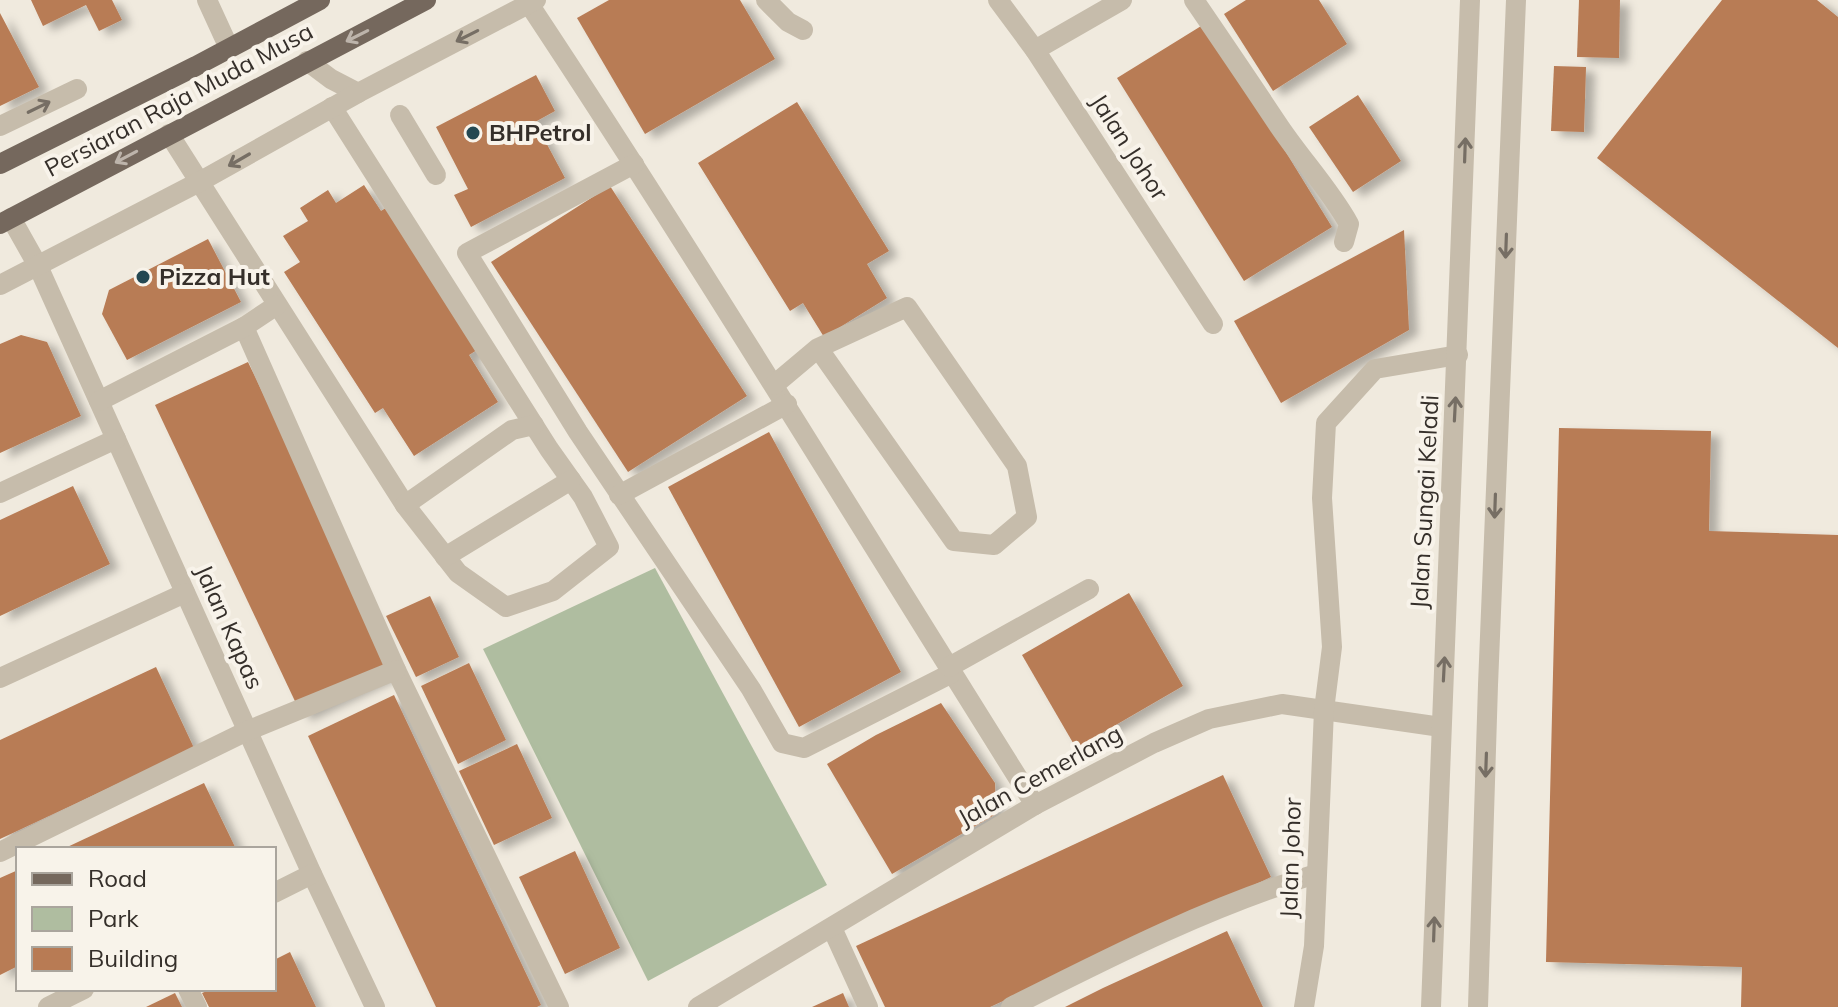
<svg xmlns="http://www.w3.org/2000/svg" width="1838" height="1007" viewBox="0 0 1838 1007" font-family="Mulish,sans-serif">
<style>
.green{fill:#afbda0}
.building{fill:#b87b54;filter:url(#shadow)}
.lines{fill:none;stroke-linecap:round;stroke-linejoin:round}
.minor{stroke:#c6bcab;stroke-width:20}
.major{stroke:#75685d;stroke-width:20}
.oneway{stroke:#bdb4ab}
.oneway2{stroke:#766e64}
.poi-dot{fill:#244852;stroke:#f8f3ea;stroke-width:3}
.labels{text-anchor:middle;stroke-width:8;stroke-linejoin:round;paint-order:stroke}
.street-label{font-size:24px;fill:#352f2a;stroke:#f8f3ea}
.poi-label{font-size:24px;font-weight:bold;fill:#352f2a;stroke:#f8f3ea;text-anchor:start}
</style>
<defs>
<filter id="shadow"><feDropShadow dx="9" dy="5" stdDeviation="4" flood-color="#0004"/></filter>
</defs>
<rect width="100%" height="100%" fill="#f0eade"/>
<path class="green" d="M655 568 827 885 648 981 483 649Z"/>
<g class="building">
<path d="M31 0H112L122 20 99 31 86 5 43 26Z"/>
<path d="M609 0H740L775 59 645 134 577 18Z"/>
<path d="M1246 0H1319L1347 44 1273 91 1224 14Z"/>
<path d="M1579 0H1620L1619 58 1577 57Z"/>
<path d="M1722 0H1817L1838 17V348L1597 158Z"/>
<path d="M0 13 39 87 0 106Z"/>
<path d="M1206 23 1332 227 1244 281 1117 78Z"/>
<path d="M1554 66 1586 67 1584 132 1551 131Z"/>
<path d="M536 75 555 111 535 122 565 178 471 227 454 195 468 189 436 127Z"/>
<path d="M1358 95 1401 161 1353 192 1309 127Z"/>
<path d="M797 102 889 251 867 264 887 298 824 337 803 303 790 311 698 163Z"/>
<path d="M364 185 381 211 389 206 480 348 469 355 498 402 414 456 383 408 375 413 284 272 300 262 283 236 308 221 300 208 328 190 336 203Z"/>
<path d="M610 186 747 396 628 472 491 262Z"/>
<path d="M1404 230 1409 330 1281 403 1234 321Z"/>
<path d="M208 239 241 302 127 360 102 314 109 290Z"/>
<path d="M21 335 47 342 81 416 0 453V344Z"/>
<path d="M248 362 395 672 302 716 155 405Z"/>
<path d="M1559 428 1711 431 1709 531 1838 535V1007H1741L1742 967 1546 962Z"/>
<path d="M769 432 901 672 799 727 668 487Z"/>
<path d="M73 486 110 564 0 616V520Z"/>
<path d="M1129 593 1183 686 1076 748 1022 655Z"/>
<path d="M430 596 459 657 416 677 386 616Z"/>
<path d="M469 663 506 740 458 764 421 686Z"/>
<path d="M156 667 194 748 0 839V740Z"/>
<path d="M394 695 541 1005 537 1007H436L308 736Z"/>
<path d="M941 703 995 783 996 814 892 874 827 764 876 735Z"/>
<path d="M517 744 552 818 494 845 459 771Z"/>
<path d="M1223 775 1271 877 990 1007H885L856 946Z"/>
<path d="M204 783 236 849H63L95 834Z"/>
<path d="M575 851 620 948 565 974 519 877Z"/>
<path d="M18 870V966L0 975V878Z"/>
<path d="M1227 931 1263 1007H1065L1103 988Z"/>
<path d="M290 952 316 1007H209L202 993 212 989H274V960Z"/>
<path d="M175 993 182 1007H146Z"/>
<path d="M843 993 849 1007H812Z"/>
</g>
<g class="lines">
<g class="minor">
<path d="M207 0 229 48"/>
<path d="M766 0 788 22 803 30"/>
<path d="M998 0 1035 50 1213 324"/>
<path d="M1194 0C1222 41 1250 82 1277 123 1300 158 1329 188 1349 224L1344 242"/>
<path d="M529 4C704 268 867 538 1035 805"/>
<path d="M1035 50 1122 0"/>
<path d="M307 61 331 79 358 93"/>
<path d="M400 115 436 175"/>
<path d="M0 126 77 89"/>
<path d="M169 134 405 505 458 573 506 607 553 591 609 547 583 497 549 449 332 107"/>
<path d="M634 164 467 253 578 432 751 689 782 743 804 748 952 673"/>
<path d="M11 218 38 266 312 874 375 1007"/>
<path d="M0 285 201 181 358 93 536 0"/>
<path d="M244 327 396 670 559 1007"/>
<path d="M774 385 818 348 907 307 1017 466 1027 517 994 545 954 541 818 348"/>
<path d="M99 401 244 327 277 305"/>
<path d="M0 493 116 439"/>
<path d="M619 495 787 404"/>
<path d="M405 505 512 430 534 425"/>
<path d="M445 557 571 480"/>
<path d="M949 667 1089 589"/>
<path d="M0 678 185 593"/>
<path d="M0 852 247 731 396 670"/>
<path d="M274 893 312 874"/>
<path d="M832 928 868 1007"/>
<path d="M188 989 197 1007"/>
<path d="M48 1007 84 989"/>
<path d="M698 1007 1035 805 1154 743 1209 719 1282 704 1441 727"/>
<path d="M1011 1007C1110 957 1210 906 1316 874"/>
<path d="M1304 1007 1314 946 1324 710 1332 647 1322 498 1326 423 1375 369 1458 355"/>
<path d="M1431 1007 1470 0"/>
<path d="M1478 1007 1488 685 1516 0"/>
</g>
<g class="major">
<path d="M0 164 196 66 320 0"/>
<path d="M0 224 426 0"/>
</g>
</g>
<defs><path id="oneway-shaft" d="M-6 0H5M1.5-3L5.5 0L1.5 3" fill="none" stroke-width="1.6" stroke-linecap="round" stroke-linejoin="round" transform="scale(2)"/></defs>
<g class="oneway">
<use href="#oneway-shaft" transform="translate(357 36) rotate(153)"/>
<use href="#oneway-shaft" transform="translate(126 157) rotate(152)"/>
</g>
<g class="oneway2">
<use href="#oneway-shaft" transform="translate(467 36) rotate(153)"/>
<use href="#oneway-shaft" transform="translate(39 107) rotate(-26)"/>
<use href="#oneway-shaft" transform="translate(1465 150) rotate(-88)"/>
<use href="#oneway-shaft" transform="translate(239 160) rotate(150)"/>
<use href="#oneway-shaft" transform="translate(1506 246) rotate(92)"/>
<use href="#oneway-shaft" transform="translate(1455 409) rotate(-87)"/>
<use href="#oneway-shaft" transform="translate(1495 506) rotate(92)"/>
<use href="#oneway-shaft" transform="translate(1444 669) rotate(-87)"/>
<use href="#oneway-shaft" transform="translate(1486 765) rotate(92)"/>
<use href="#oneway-shaft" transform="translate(1434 929) rotate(-88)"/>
</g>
<g class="poi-dot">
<circle cx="473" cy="133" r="8"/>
<circle cx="143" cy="277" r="8"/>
</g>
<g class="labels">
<g class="street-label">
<text transform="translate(179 100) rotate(-28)" y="8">Persiaran Raja Muda Musa</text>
<text transform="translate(1129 147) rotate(57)" y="8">Jalan Johor</text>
<text transform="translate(1425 502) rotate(-87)" y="8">Jalan Sungai Keladi</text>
<text transform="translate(229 627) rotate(66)" y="8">Jalan Kapas</text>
<text transform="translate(1040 776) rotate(-29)" y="8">Jalan Cemerlang</text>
<text transform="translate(1291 858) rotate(-88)" y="8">Jalan Johor</text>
</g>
<g class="poi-label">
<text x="489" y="141">BHPetrol</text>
<text x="159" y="285">Pizza Hut</text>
</g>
</g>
<rect x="16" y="847" width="260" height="144" fill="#f8f3ea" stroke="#aaa59d" stroke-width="2"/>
<rect x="32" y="873" width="40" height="12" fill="#75685d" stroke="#aaa59d" stroke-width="2"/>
<text x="88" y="887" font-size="24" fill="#352f2a">Road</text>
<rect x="32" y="907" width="40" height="24" fill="#afbda0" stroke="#aaa59d" stroke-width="2"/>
<text x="88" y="927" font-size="24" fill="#352f2a">Park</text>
<rect x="32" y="947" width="40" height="24" fill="#b87b54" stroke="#aaa59d" stroke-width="2"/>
<text x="88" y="967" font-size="24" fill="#352f2a">Building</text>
</svg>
